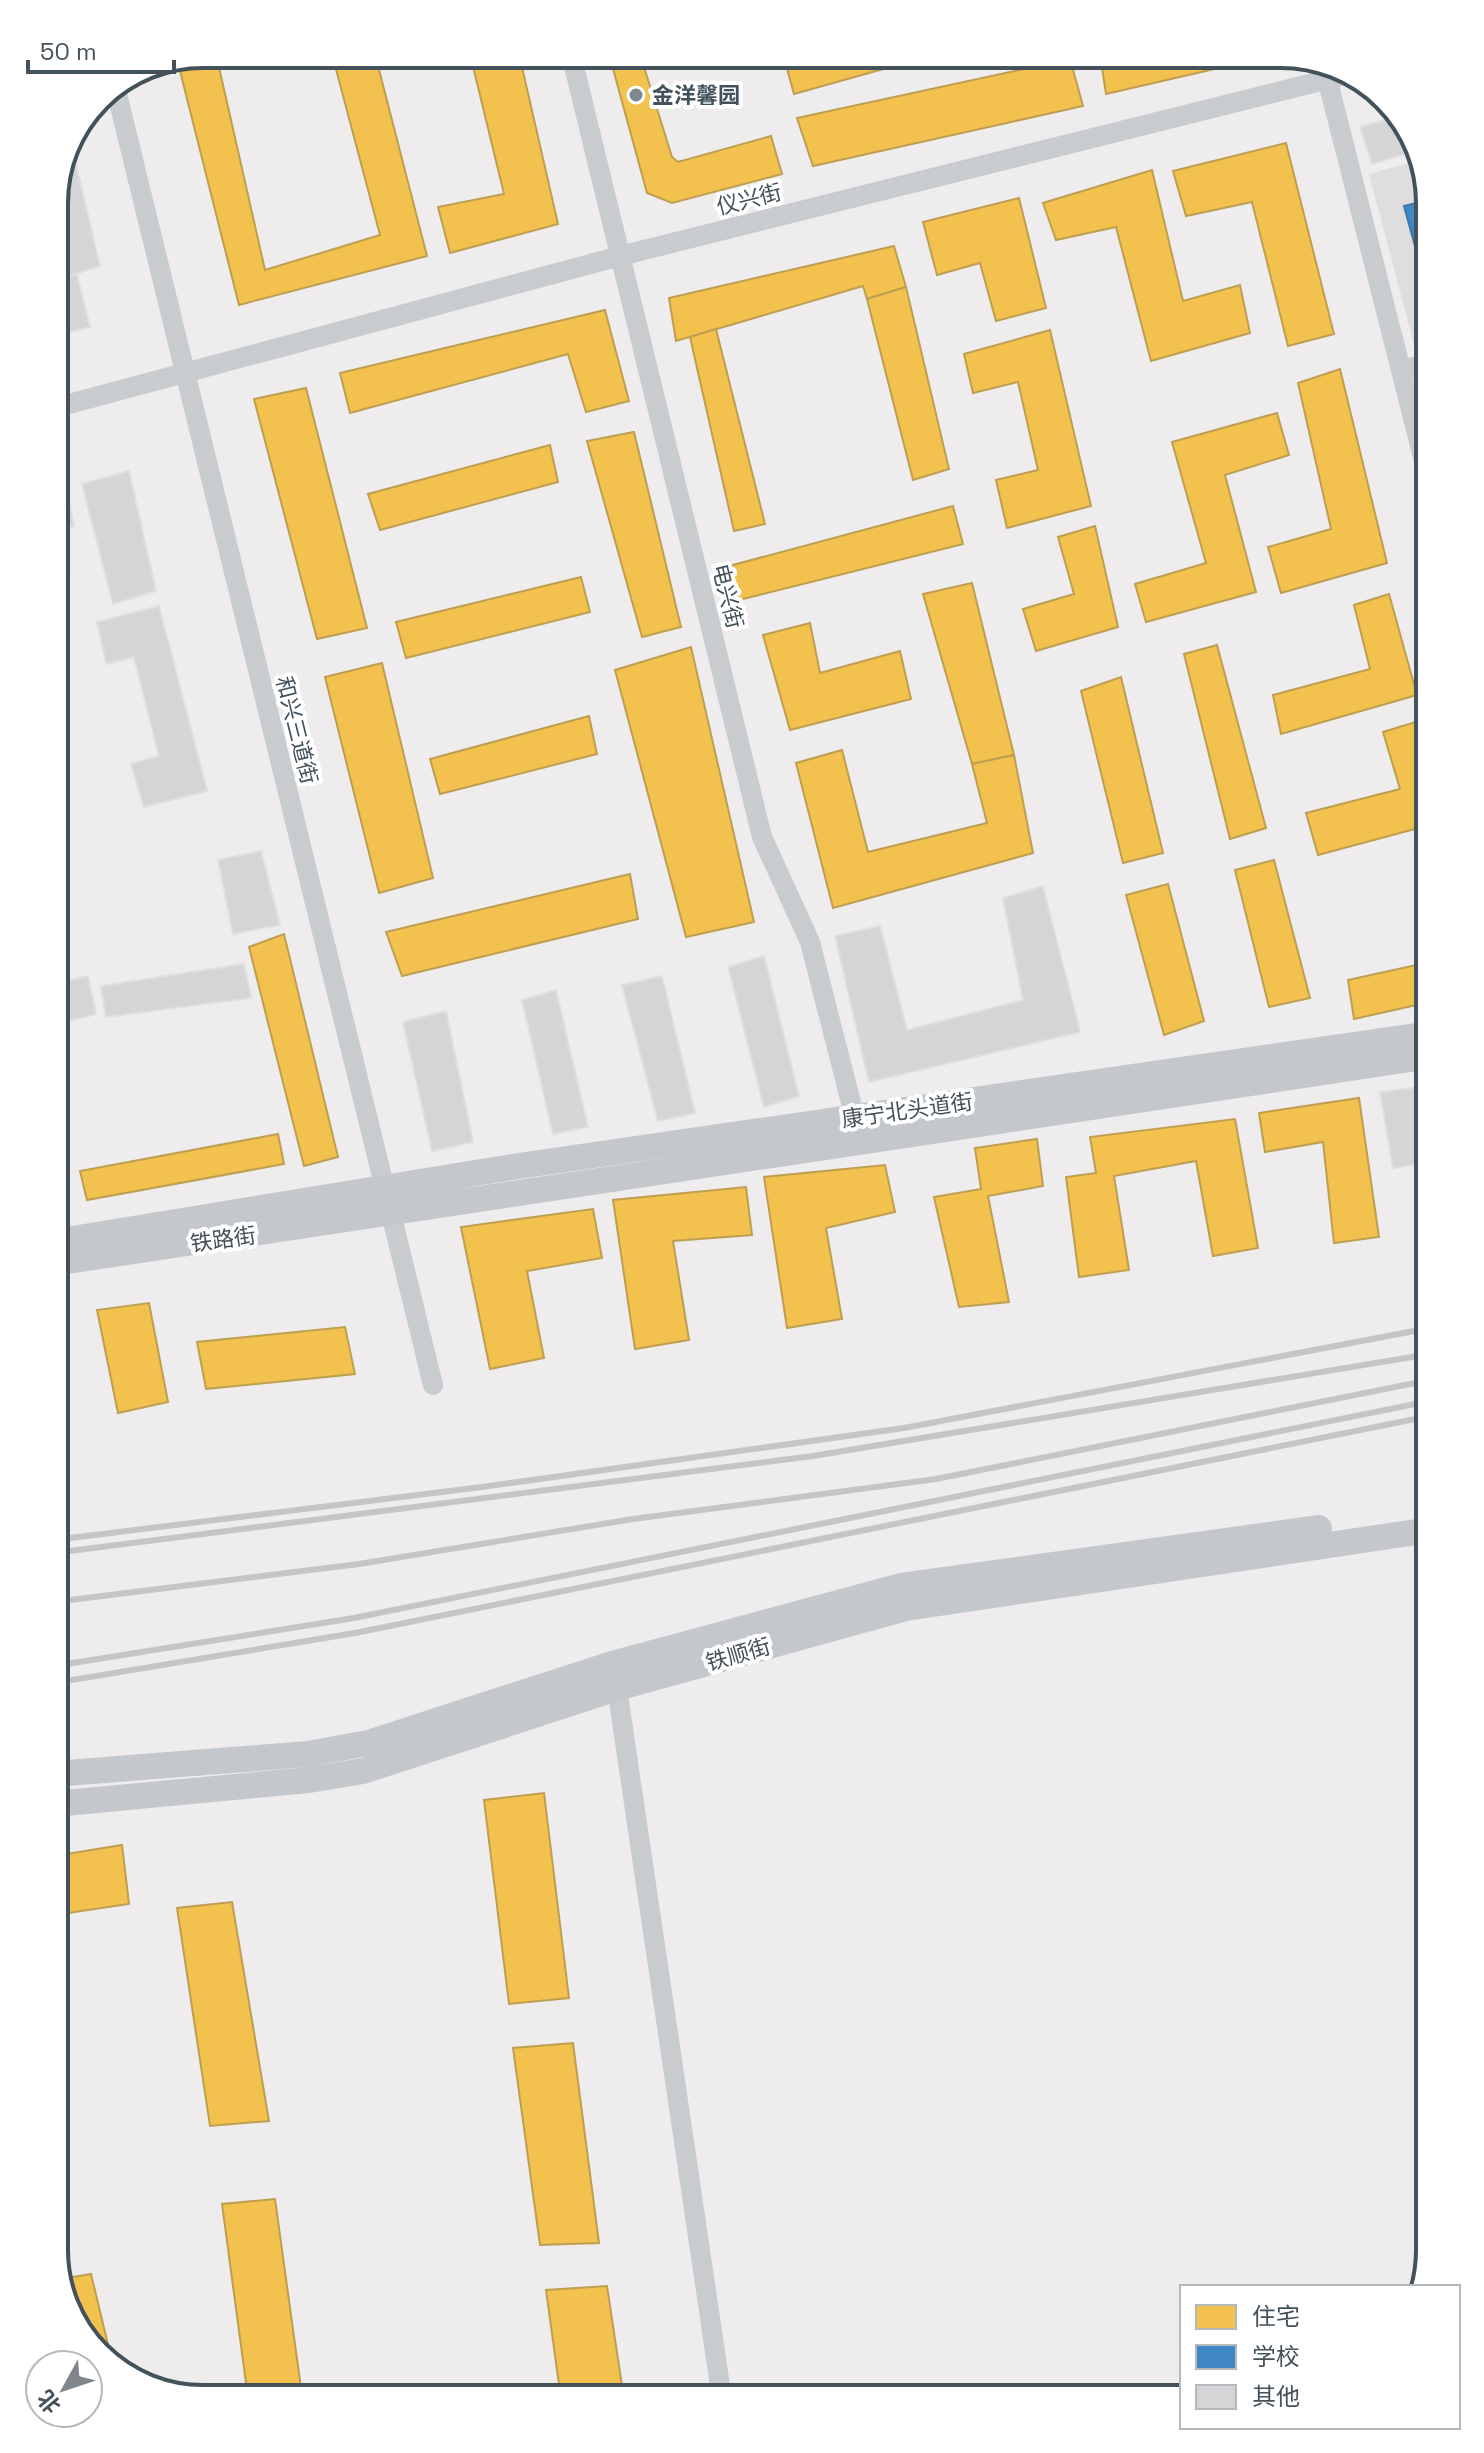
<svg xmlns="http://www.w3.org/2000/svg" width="1484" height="2453" viewBox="0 0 1484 2453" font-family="'Space Grotesk','Noto Sans SC',sans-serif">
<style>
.education{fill:#dfdddf}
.homes{fill:#f2c14e;stroke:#be9f52;stroke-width:2}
.schools{fill:#3f88c5;stroke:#4078a5;stroke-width:2}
.building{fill:#d5d5d7;stroke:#dfdee0;stroke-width:2}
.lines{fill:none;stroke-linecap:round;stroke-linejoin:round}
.minor{stroke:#c9ccce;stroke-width:20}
.major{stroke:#c4c8cc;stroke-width:26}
.rail{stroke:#c3c5c7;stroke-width:6}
.poi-dot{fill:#7f878d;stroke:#fff;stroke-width:3}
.labels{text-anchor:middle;stroke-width:8;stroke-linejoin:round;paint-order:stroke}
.poi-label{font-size:22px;font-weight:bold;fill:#43515a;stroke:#fff;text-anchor:start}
.street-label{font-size:22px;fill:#43515a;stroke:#fff}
.rim{fill:none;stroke:#43515a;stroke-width:4}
</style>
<rect width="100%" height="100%" fill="#eeeced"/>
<path class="education" d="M1420 160 1430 203V348L1416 352 1369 174Z"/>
<g class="homes">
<path d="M203 54H216L265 270 380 235 332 54H375L427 256 239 305 177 59Z"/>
<path d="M470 54H519L558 224 450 253 438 207 504 194Z"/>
<path d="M609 54H640L672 157 678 162 771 136 782 174 672 203 647 193Z"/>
<path d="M783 54H891L894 66 794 94Z"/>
<path d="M1129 54H1257L1258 59 1106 94 1101 61Z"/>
<path d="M1070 59 1083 106 813 166 797 118Z"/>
<path d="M1286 143 1334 334 1288 346 1252 202 1186 216 1173 171Z"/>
<path d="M1152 170 1183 301 1240 285 1250 333 1151 361 1116 227 1056 240 1043 203Z"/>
<path d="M1019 198 1046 308 996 321 980 263 937 275 923 222Z"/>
<path d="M894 246 906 287 867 299 863 286 676 341 669 298Z"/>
<path d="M906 287 949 469 913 480 867 299Z"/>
<path d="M605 310 629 401 586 412 568 354 350 413 340 373Z"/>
<path d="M716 329 765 524 734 531 690 337Z"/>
<path d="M1050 330 1091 506 1007 528 996 480 1038 470 1018 382 973 393 964 354Z"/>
<path d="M1340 369 1387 563 1281 593 1268 547 1331 529 1298 383Z"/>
<path d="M306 388 367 628 317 639 254 399Z"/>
<path d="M1277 413 1289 455 1225 475 1256 592 1146 622 1135 584 1206 563 1172 442Z"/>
<path d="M634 432 681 627 642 637 587 441Z"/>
<path d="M550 445 558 482 380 530 368 494Z"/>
<path d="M953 506 963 544 739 600 729 566Z"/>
<path d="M1095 526 1118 627 1036 651 1023 609 1074 594 1058 537Z"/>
<path d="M581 577 590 612 406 658 396 622Z"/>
<path d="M972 583 1014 755 972 764 923 594Z"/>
<path d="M1389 594 1417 695 1281 734 1273 695 1370 669 1354 605Z"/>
<path d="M810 623 820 673 900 651 911 699 790 730 763 635Z"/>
<path d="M1217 645 1266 828 1230 839 1184 654Z"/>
<path d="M691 647 754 922 686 937 615 670Z"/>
<path d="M382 663 433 878 379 893 325 677Z"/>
<path d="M1121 677 1163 853 1123 863 1081 691Z"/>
<path d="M589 716 597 754 440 794 430 759Z"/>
<path d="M1422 720 1430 755V825L1318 855 1306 813 1400 789 1383 732Z"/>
<path d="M842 750 868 852 987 823 972 764 1014 755 1033 853 833 908 796 763Z"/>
<path d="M1430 846V908L1415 851Z"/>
<path d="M1274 860 1310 998 1269 1007 1235 870Z"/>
<path d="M630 874 638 919 402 976 386 932Z"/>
<path d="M1168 884 1204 1021 1164 1035 1126 895Z"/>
<path d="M284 934 338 1157 304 1166 249 947Z"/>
<path d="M1430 962V1002L1354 1019 1348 980Z"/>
<path d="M1359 1098 1379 1237 1334 1243 1323 1142 1265 1152 1259 1113Z"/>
<path d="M1235 1119 1258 1248 1213 1256 1196 1161 1114 1176 1129 1270 1079 1277 1066 1177 1096 1173 1090 1137Z"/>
<path d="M54 1125 68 1193 54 1196Z"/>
<path d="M278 1134 284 1164 87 1200 80 1171Z"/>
<path d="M1037 1139 1043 1186 988 1196 1009 1302 959 1307 934 1197 981 1189 975 1148Z"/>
<path d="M885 1165 895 1212 826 1228 842 1319 787 1328 764 1177Z"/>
<path d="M746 1187 752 1235 673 1241 689 1340 635 1349 613 1200Z"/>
<path d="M593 1209 602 1258 527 1271 544 1358 490 1369 461 1227Z"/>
<path d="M149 1303 168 1402 118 1413 97 1310Z"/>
<path d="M345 1327 355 1374 206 1389 197 1342Z"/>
<path d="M544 1793 569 1998 509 2004 484 1800Z"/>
<path d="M122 1845 129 1904 54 1915V1856Z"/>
<path d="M232 1902 269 2121 210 2126 177 1908Z"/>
<path d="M573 2043 599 2243 540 2245 513 2048Z"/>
<path d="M275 2199 302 2395 248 2398 222 2204Z"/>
<path d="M91 2274 111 2357 106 2358 69 2316 61 2279Z"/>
<path d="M607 2286 624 2399H561L546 2290Z"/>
</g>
<path class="schools" d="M1429 200 1430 203V301L1404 206Z"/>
<g class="building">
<path d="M1397 117 1415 137 1418 150 1372 164 1360 127Z"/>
<path d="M73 152 100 266 63 278 54 244V194Z"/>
<path d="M77 275 90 327 54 336V280Z"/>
<path d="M129 471 156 591 113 604 82 484Z"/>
<path d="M64 477 74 526 54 531V480Z"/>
<path d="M159 606 207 791 144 807 131 764 159 756 134 657 106 664 97 622Z"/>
<path d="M261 851 280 925 233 934 218 860Z"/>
<path d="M1043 886 1080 1032 869 1082 835 936 880 926 907 1030 1023 1000 1003 898Z"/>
<path d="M764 956 799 1096 764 1107 728 967Z"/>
<path d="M244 964 251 998 106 1017 101 986Z"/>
<path d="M88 976 96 1014 54 1025V984Z"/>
<path d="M662 976 695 1113 658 1121 622 985Z"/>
<path d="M556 990 588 1127 553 1134 522 1000Z"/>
<path d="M446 1011 473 1142 432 1151 403 1022Z"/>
<path d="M1430 1086V1162L1393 1168 1380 1092Z"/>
</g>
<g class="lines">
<g class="minor">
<path d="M571 54 762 837 810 942 858 1130"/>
<path d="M1324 66 1430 485"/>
<path d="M115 86 433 1385"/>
<path d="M1401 370 1430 363"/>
<path d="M54 408 620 256 1349 74"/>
<path d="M617 1688 722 2399"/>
</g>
<g class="major">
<path d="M54 1242 512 1167 1430 1034"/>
<path d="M54 1263 1430 1056"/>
<path d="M54 1774 308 1754 368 1743 612 1664 901 1586 1319 1528"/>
<path d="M54 1804 309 1780 363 1771 617 1688 906 1608 1430 1530"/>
</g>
<g class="rail">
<path d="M54 1540 482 1487 904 1428 1430 1328"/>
<path d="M54 1553 813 1456 1430 1354"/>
<path d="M54 1602 359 1564 633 1519 936 1479 1430 1380"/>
<path d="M54 1666 354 1618 1430 1401"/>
<path d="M54 1683 355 1633 1430 1416"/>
</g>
</g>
<circle class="poi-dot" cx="636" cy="95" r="8"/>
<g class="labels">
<g class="poi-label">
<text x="652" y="103">金洋馨园</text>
</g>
<g class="street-label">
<text transform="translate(749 199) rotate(-14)" y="8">仪兴街</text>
<text transform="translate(728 596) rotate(76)" y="8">电兴街</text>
<text transform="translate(297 730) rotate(76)" y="8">和兴三道街</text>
<text transform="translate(907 1110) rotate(-8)" y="8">康宁北头道街</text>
<text transform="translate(223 1239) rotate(-8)" y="8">铁路街</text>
<text transform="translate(738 1654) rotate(-16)" y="8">铁顺街</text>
</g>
</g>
<path d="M0 0H1484V2453H0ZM203 68H1281A135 135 0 0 1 1416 203V2250A135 135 0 0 1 1281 2385H203A135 135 0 0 1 68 2250V203A135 135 0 0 1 203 68Z" fill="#fff" fill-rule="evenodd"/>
<path class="rim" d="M203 68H1281A135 135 0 0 1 1416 203V2250A135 135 0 0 1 1281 2385H203A135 135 0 0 1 68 2250V203A135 135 0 0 1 203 68Z"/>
<rect x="1180" y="2285" width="280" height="144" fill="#ffffff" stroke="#b4b9bd" stroke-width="2"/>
<rect x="1196" y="2305" width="40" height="24" fill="#f2c14e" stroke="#b4b9bd" stroke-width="2"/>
<text x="1252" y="2325" font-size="24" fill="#43515a">住宅</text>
<rect x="1196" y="2345" width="40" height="24" fill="#3f88c5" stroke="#b4b9bd" stroke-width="2"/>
<text x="1252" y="2365" font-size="24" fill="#43515a">学校</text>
<rect x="1196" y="2385" width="40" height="24" fill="#d5d5d7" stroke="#b4b9bd" stroke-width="2"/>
<text x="1252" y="2405" font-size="24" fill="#43515a">其他</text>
<g transform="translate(64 2389) rotate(230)"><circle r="38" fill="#ffffff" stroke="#b4b9bd" stroke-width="2"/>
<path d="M0-6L14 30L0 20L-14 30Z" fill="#7f878d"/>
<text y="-12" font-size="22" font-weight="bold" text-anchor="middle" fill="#43515a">北</text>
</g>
<path d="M28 60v12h146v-12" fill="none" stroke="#43515a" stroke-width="4"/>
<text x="40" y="60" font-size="24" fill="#43515a" stroke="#ffffff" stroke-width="6" paint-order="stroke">50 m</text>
</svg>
